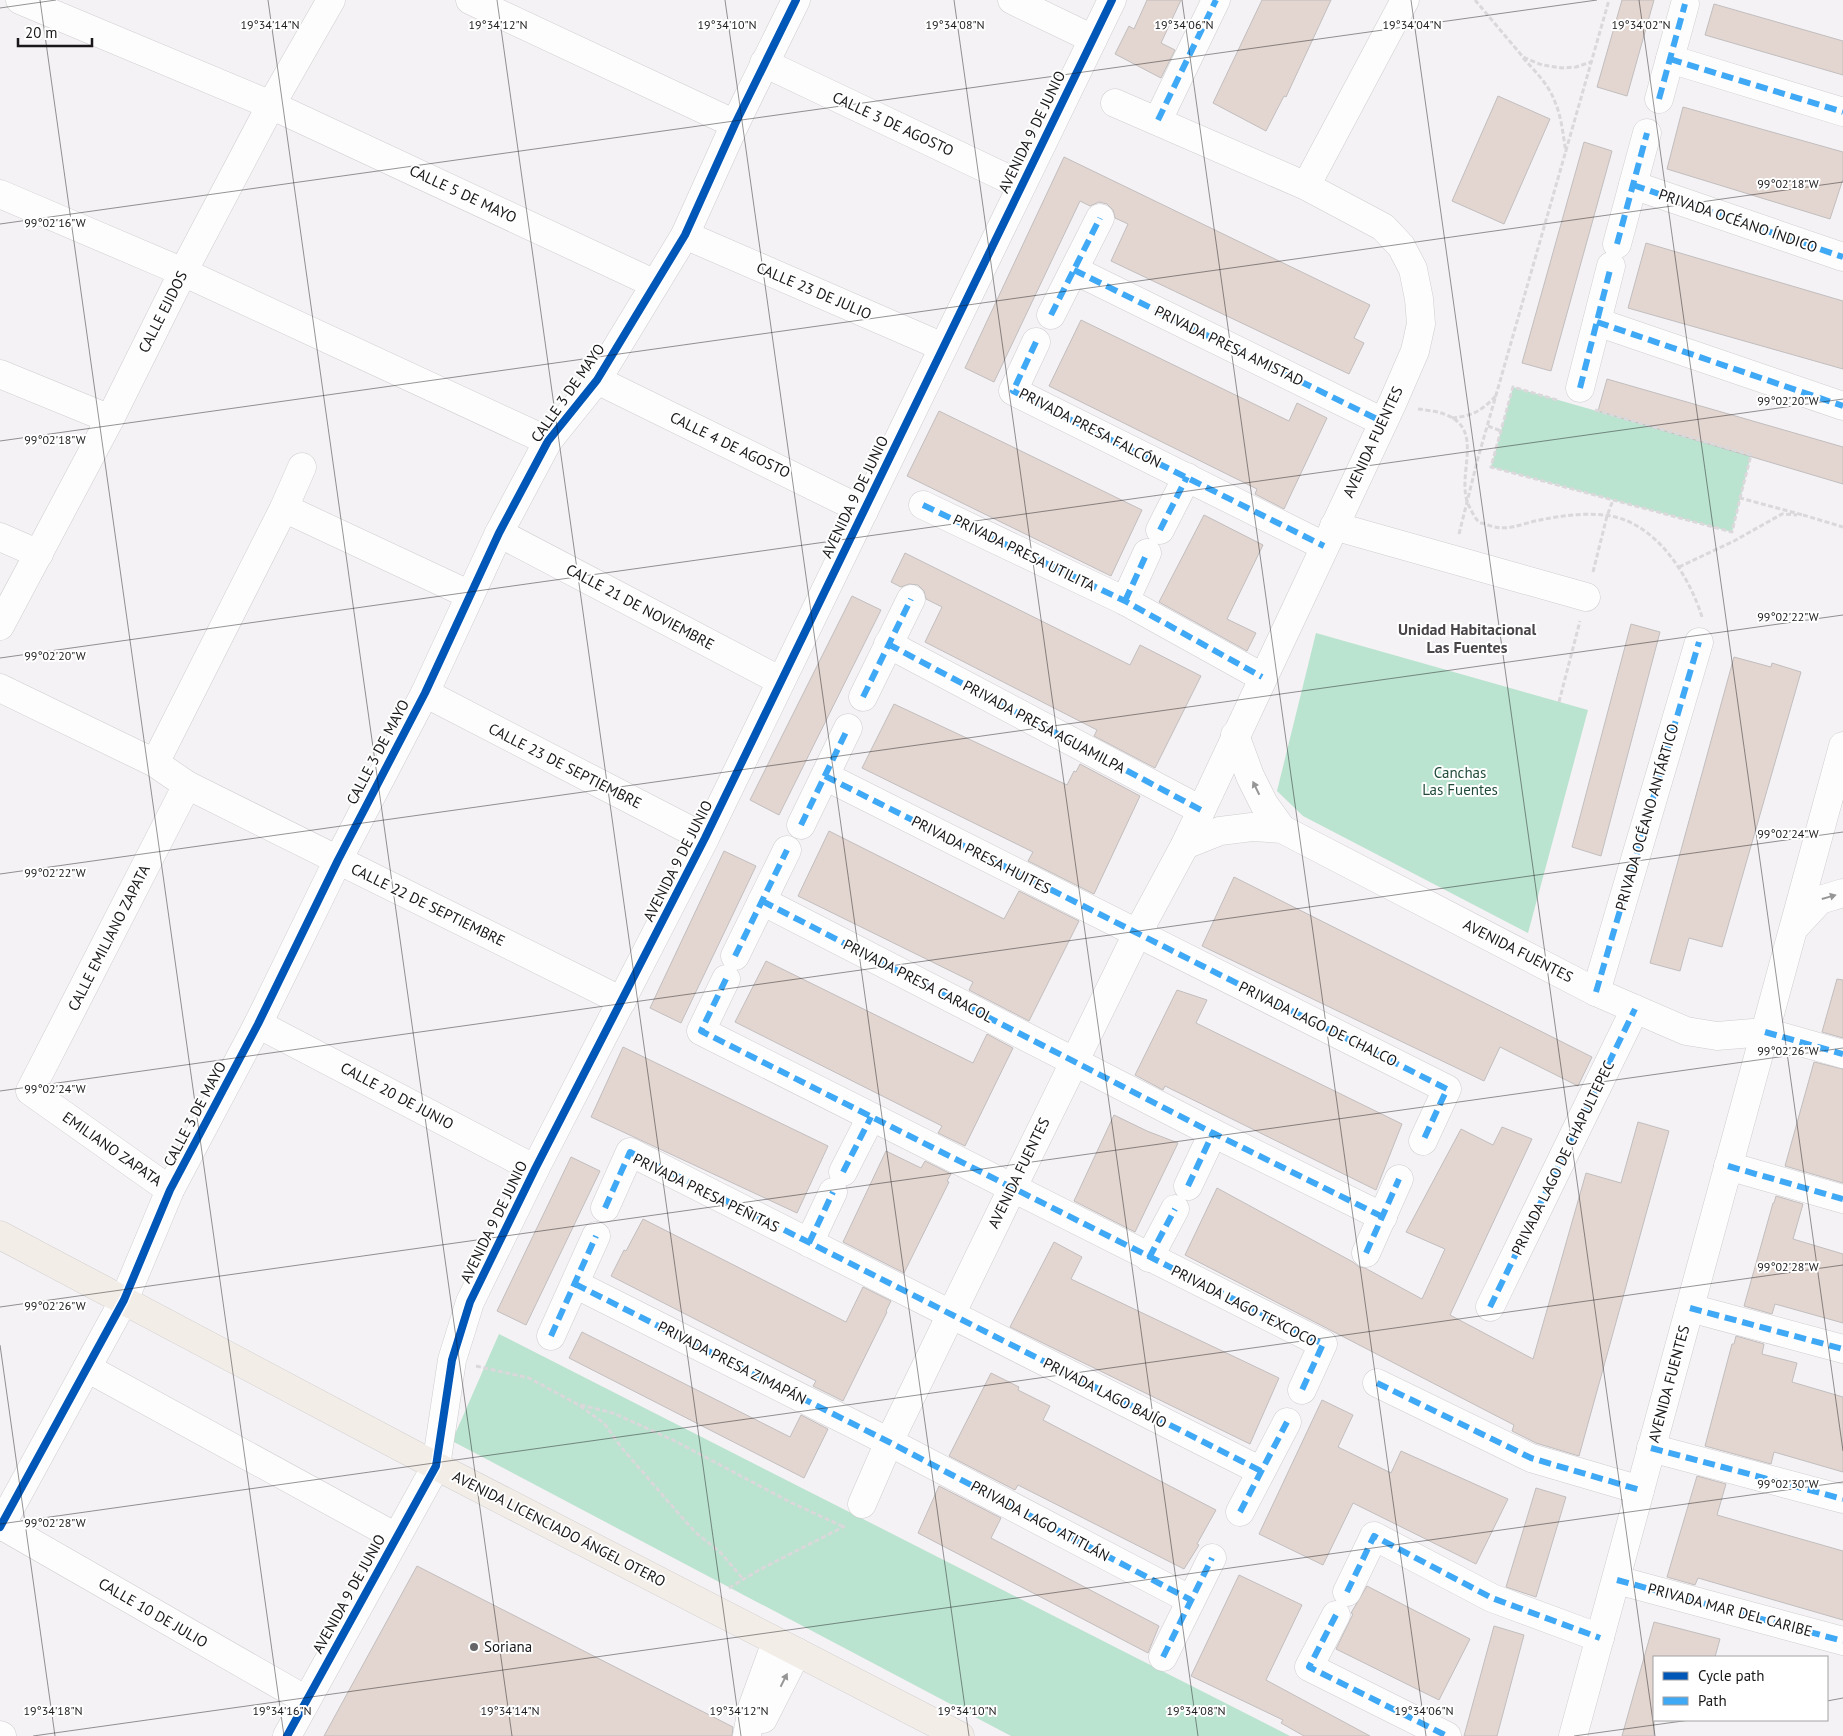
<svg xmlns="http://www.w3.org/2000/svg" width="1843" height="1736" viewBox="0 0 1843 1736" font-family="'PT Sans',sans-serif">
<style>
.green{fill:#bae3d0}
.building{fill:#e3d5cf;stroke:#c1bebf}
.lines{fill:none;stroke-linecap:round;stroke-linejoin:round}
.minor-casing{stroke:#cfcdcf;stroke-width:29}
.major-casing{stroke:#d2d0d2;stroke-width:29}
.path{stroke:#dad8da;stroke-width:3;stroke-dasharray:5 2.5;stroke-linecap:butt}
.minor{stroke:#fefdfe;stroke-width:28}
.major{stroke:#f2ede6;stroke-width:28}
.quiet{stroke:#3fa9f5;stroke-width:6;stroke-dasharray:12 6;stroke-linecap:butt}
.cycleway-casing{stroke:#fff;stroke-width:11}
.cycleway{stroke:#0057b8;stroke-width:8}
.oneway{fill:#979697}
.ticks{fill:none;stroke:#191719;stroke-width:1;stroke-opacity:0.45}
.poi-dot{fill:#666466;stroke:#fff;stroke-width:2}
.labels{text-anchor:middle;stroke-width:4;stroke-linejoin:round;paint-order:stroke}
.street-label{font-size:15px;fill:#191719;stroke:#fff}
.park-label{font-size:15px;fill:#204b39;stroke:#fff}
.poi-label{font-size:15px;fill:#191719;stroke:#fff;text-anchor:start}
.neighbourhood-label{font-size:16px;font-weight:bold;fill:#494549;stroke:#fff}
.ticks-label{font-size:12px;text-anchor:middle;fill:#191719;stroke:#fff;stroke-width:4;stroke-linejoin:round;paint-order:stroke}
</style>
<rect width="100%" height="100%" fill="#f5f2f5"/>
<g class="green">
<path d="M1513 387 1751 455 1732 532 1491 467Z"/>
<path d="M1316 633 1588 710 1528 933 1303 816 1277 791Z"/>
<path d="M499 1334 1290 1736H1011L452 1441Z"/>
</g>
<g class="building">
<path d="M1147 0H1181L1161 43 1175 50 1161 78 1115 54 1129 26 1134 29Z"/>
<path d="M1262 0H1331L1286 97 1284 96 1266 131 1213 103Z"/>
<path d="M1622 0H1654L1627 96 1597 87Z"/>
<path d="M1714 4 1843 41V75L1705 35Z"/>
<path d="M1498 96 1550 119 1504 224 1452 201Z"/>
<path d="M1683 107 1843 152V179L1830 219 1667 169Z"/>
<path d="M1584 142 1612 151 1551 371 1522 363Z"/>
<path d="M1064 157 1370 305 1354 338 1364 343 1349 374 1111 261 1128 224 1115 218 1113 210 1107 204 1099 202 1090 206 1080 201 994 382 965 368Z"/>
<path d="M1646 243 1843 301V369L1628 308Z"/>
<path d="M1081 320 1289 421 1297 403 1327 418 1284 509 1255 494 1257 489 1049 386Z"/>
<path d="M1607 379 1843 447V484L1598 411Z"/>
<path d="M939 411 1142 510 1111 576 907 476Z"/>
<path d="M1204 515 1263 545 1227 619 1256 633 1247 651 1159 602Z"/>
<path d="M905 553 1130 665 1140 645 1201 676 1155 768 1094 736 1097 730 925 642 942 607 926 599 924 591 918 585 909 584 901 587 891 582Z"/>
<path d="M852 596 881 610 779 815 750 800Z"/>
<path d="M1631 624 1660 632 1601 856 1572 847Z"/>
<path d="M1734 657 1771 667 1772 663 1801 672 1722 947 1689 938 1680 971 1650 963Z"/>
<path d="M894 704 1067 785 1074 771 1076 772 1080 764 1140 796 1094 894 1028 861 1033 852 862 768Z"/>
<path d="M829 831 1004 919 1019 891 1079 921 1029 1021 969 990 973 982 798 896Z"/>
<path d="M724 851 756 866 681 1023 650 1008Z"/>
<path d="M1234 877 1592 1057 1578 1086 1500 1047 1484 1081 1202 946Z"/>
<path d="M766 961 973 1063 987 1034 1013 1048 965 1146 938 1133 942 1126 735 1022Z"/>
<path d="M1837 979 1843 980V1038L1822 1032Z"/>
<path d="M1177 990 1207 1000 1196 1023 1402 1124 1376 1190 1165 1086 1163 1090 1135 1075Z"/>
<path d="M623 1047 828 1146 797 1213 591 1117Z"/>
<path d="M1814 1062 1843 1069V1183L1785 1166Z"/>
<path d="M1114 1115 1147 1131 1178 1143 1135 1232 1074 1201Z"/>
<path d="M1638 1122 1669 1131 1579 1456 1536 1443 1512 1431 1514 1425 1185 1255 1217 1188 1353 1262 1359 1267 1365 1268 1422 1299 1445 1249 1406 1232 1461 1129 1493 1145 1502 1127 1532 1139 1450 1315 1533 1359 1586 1173 1621 1183Z"/>
<path d="M886 1151 921 1168 925 1161 951 1174 947 1181 949 1182 904 1273 843 1242Z"/>
<path d="M571 1157 600 1171 526 1325 497 1311Z"/>
<path d="M1776 1196 1803 1204 1793 1239 1843 1254V1323L1775 1304 1772 1314 1744 1306 1773 1203H1774Z"/>
<path d="M643 1219 846 1322 863 1287 891 1301 886 1311 887 1312 843 1401 813 1386 816 1381 611 1276 624 1250 626 1251Z"/>
<path d="M1054 1242 1082 1257 1071 1279 1279 1378 1250 1444 1010 1327Z"/>
<path d="M582 1332 790 1437 801 1415 828 1429 804 1478 569 1358Z"/>
<path d="M1736 1336 1764 1344 1762 1354 1797 1363 1792 1382 1843 1397V1472L1774 1452 1771 1464 1705 1446 1732 1344H1734Z"/>
<path d="M991 1373 1019 1387 1018 1390 1050 1406 1043 1420 1216 1510 1197 1544 1199 1545 1184 1569 1018 1485 1015 1490 949 1456Z"/>
<path d="M1322 1400 1353 1415 1338 1447 1391 1473 1401 1451 1508 1499 1476 1564 1353 1503 1323 1565 1259 1534Z"/>
<path d="M1697 1476 1726 1484 1717 1515 1843 1551V1620L1698 1578 1695 1585 1667 1577Z"/>
<path d="M939 1486 1001 1518 991 1538 1159 1626 1148 1653 918 1533Z"/>
<path d="M1536 1488 1566 1497 1536 1597 1506 1587Z"/>
<path d="M417 1566 733 1727 732 1736H324Z"/>
<path d="M1239 1575 1302 1605 1266 1680 1370 1736H1304L1281 1723 1283 1720 1191 1676Z"/>
<path d="M1367 1586 1470 1639 1439 1700 1336 1649 1353 1614 1351 1613Z"/>
<path d="M1654 1622 1720 1639 1715 1657H1654V1736H1622Z"/>
<path d="M1494 1626 1524 1635 1497 1736H1464Z"/>
</g>
<g class="lines">
<g class="minor-casing">
<g id="minor">
<path d="M20 0 271 105 655 284"/>
<path d="M470 0 735 124"/>
<path d="M1012 0 1093 39"/>
<path d="M1670 59 1843 112"/>
<path d="M764 63 1021 185"/>
<path d="M1659 99 1685 4"/>
<path d="M1158 120 1216 0"/>
<path d="M1633 185 1843 257"/>
<path d="M1306 186 1405 0"/>
<path d="M0 194 183 272 548 441"/>
<path d="M685 235 943 347"/>
<path d="M1617 244 1647 133"/>
<path d="M1074 270 1383 422"/>
<path d="M1051 315 1100 218"/>
<path d="M1597 322 1843 406"/>
<path d="M1036 342 1013 391 1324 546"/>
<path d="M0 374 110 419"/>
<path d="M597 380 864 511"/>
<path d="M1580 388 1611 266"/>
<path d="M923 505 1125 601 1262 677"/>
<path d="M284 508 470 595"/>
<path d="M1334 526 1586 597"/>
<path d="M1160 530 1187 477"/>
<path d="M499 533 781 681"/>
<path d="M0 537 39 554"/>
<path d="M1125 601 1147 553"/>
<path d="M0 626 110 419 183 272 271 105 331 0"/>
<path d="M888 644 1201 810"/>
<path d="M0 688 155 763 187 785 622 1001"/>
<path d="M425 693 705 838"/>
<path d="M863 697 911 599"/>
<path d="M1235 735 1250 776 1264 804 1282 829"/>
<path d="M155 763 284 508 302 467"/>
<path d="M825 776 1447 1089 1423 1141"/>
<path d="M801 825 848 728"/>
<path d="M1185 845 1220 831 1252 827 1282 829 1596 992 1686 1031 1717 1036 1765 1032 1843 1054"/>
<path d="M762 901 1213 1133 1383 1217"/>
<path d="M1795 927 1820 900 1843 893"/>
<path d="M735 956 787 850"/>
<path d="M726 979 701 1031 1323 1344 1302 1390"/>
<path d="M1596 992 1699 642"/>
<path d="M258 1024 535 1169"/>
<path d="M1728 1166 1843 1199"/>
<path d="M843 1172 871 1117"/>
<path d="M1188 1186 1213 1133"/>
<path d="M170 1190 30 1091 187 785"/>
<path d="M605 1208 630 1152 1261 1471"/>
<path d="M809 1243 833 1192"/>
<path d="M1366 1253 1399 1179"/>
<path d="M1149 1258 1175 1209"/>
<path d="M575 1284 889 1442 1191 1600"/>
<path d="M1490 1307 1635 1009"/>
<path d="M1690 1308 1843 1349"/>
<path d="M551 1336 596 1236"/>
<path d="M87 1368 396 1537"/>
<path d="M1377 1383 1531 1458 1640 1490"/>
<path d="M1651 1448 1843 1499"/>
<path d="M862 1504 889 1442 1013 1187 1137 934 1185 845 1392 404 1415 351 1421 324 1419 299 1413 269 1401 246 1383 227 1306 186 1115 103"/>
<path d="M1240 1512 1287 1422"/>
<path d="M1 1525 306 1700"/>
<path d="M0 1527 124 1300 170 1190 258 1024 338 860 425 693 499 533 548 441 597 380 685 235 735 124 796 0"/>
<path d="M1617 1580 1843 1641"/>
<path d="M1347 1592 1374 1536 1492 1598 1600 1638"/>
<path d="M1336 1615 1309 1667 1447 1736"/>
<path d="M1163 1657 1212 1558"/>
<path d="M763 1719 797 1652"/>
<path d="M0 1735 2 1736"/>
<path d="M287 1736 436 1466 452 1360 470 1302 535 1169 705 838 1112 0"/>
<path d="M747 1736 752 1708 776 1642"/>
<path d="M1573 1736 1843 746"/>
</g>
</g>
<g class="major-casing">
<path id="major" d="M0 1235 436 1466 960 1736"/>
</g>
<g class="path">
<path d="M1475 0 1523 57 1542 65 1562 68 1576 67 1591 62"/>
<path d="M1523 58C1535 71 1549 85 1555 102 1562 118 1563 136 1566 152"/>
<path d="M1557 400 1513 387 1491 467 1732 532 1740 498 1803 515"/>
<path d="M1418 409C1426 410 1436 411 1444 414 1488 429 1453 478 1470 508 1472 512 1475 518 1478 521 1480 523 1482 523 1485 524 1508 533 1518 524 1540 520 1565 515 1595 511 1619 518 1660 530 1690 578 1702 617"/>
<path d="M1595 410 1751 455 1740 498"/>
<path d="M1452 418C1473 416 1481 411 1496 396"/>
<path d="M1488 426 1501 431"/>
<path d="M1803 515 1843 527"/>
<path d="M1459 534 1478 458 1609 0"/>
<path d="M1679 567 1734 541 1782 514 1797 515"/>
<path d="M1593 572 1607 516 1613 500"/>
<path d="M1559 702 1580 621"/>
<path d="M476 1366 529 1378 577 1404 613 1413 675 1441 790 1502 844 1527"/>
<path d="M580 1406 604 1423 621 1447 679 1514 695 1532 721 1553 743 1579"/>
<path d="M729 1588 759 1570 845 1526"/>
</g>
<use href="#minor" class="minor"/>
<use href="#major" class="major"/>
<g class="quiet">
<path d="M1670 59 1843 112"/>
<path d="M1659 99 1685 4"/>
<path d="M1158 120 1216 0"/>
<path d="M1633 185 1843 257"/>
<path d="M1617 244 1647 133"/>
<path d="M1074 270 1383 422"/>
<path d="M1051 315 1100 218"/>
<path d="M1597 322 1843 406"/>
<path d="M1036 342 1013 391 1324 546"/>
<path d="M1580 388 1611 266"/>
<path d="M923 505 1125 601 1262 677"/>
<path d="M1160 530 1187 477"/>
<path d="M1125 601 1147 553"/>
<path d="M888 644 1201 810"/>
<path d="M863 697 911 599"/>
<path d="M825 776 1447 1089 1423 1141"/>
<path d="M801 825 848 728"/>
<path d="M762 901 1213 1133 1383 1217"/>
<path d="M735 956 787 850"/>
<path d="M726 979 701 1031 1323 1344 1302 1390"/>
<path d="M1596 992 1699 642"/>
<path d="M1765 1032 1843 1054"/>
<path d="M1728 1166 1843 1199"/>
<path d="M843 1172 871 1117"/>
<path d="M1188 1186 1213 1133"/>
<path d="M605 1208 630 1152 1261 1471"/>
<path d="M809 1243 833 1192"/>
<path d="M1366 1253 1399 1179"/>
<path d="M1149 1258 1175 1209"/>
<path d="M575 1284 889 1442 1191 1600"/>
<path d="M1490 1307 1635 1009"/>
<path d="M1690 1308 1843 1349"/>
<path d="M551 1336 596 1236"/>
<path d="M1377 1383 1531 1458 1640 1490"/>
<path d="M1651 1448 1843 1499"/>
<path d="M1240 1512 1287 1422"/>
<path d="M1617 1580 1843 1641"/>
<path d="M1347 1592 1374 1536 1492 1598 1600 1638"/>
<path d="M1336 1615 1309 1667 1447 1736"/>
<path d="M1163 1657 1212 1558"/>
</g>
<g class="cycleway-casing">
<g id="cycleway">
<path d="M0 1527 124 1300 170 1190 258 1024 338 860 425 693 499 533 548 441 597 380 685 235 735 124 796 0"/>
<path d="M287 1736 436 1466 452 1360 470 1302 535 1169 705 838 1112 0"/>
</g>
</g>
<use href="#cycleway" class="cycleway"/>
</g>
<defs><path id="oneway-solid" d="M-6-.8H1V-3.2L6.5 0L1 3.2V.8H-6Z" transform="scale(1.25)"/></defs>
<g class="oneway">
<use href="#oneway-solid" transform="translate(1256 788) rotate(-116)"/>
<use href="#oneway-solid" transform="translate(1829 897) rotate(-16)"/>
<use href="#oneway-solid" transform="translate(784 1680) rotate(-63)"/>
</g>
<path class="ticks" d="M40 0 284 1736M268 0 512 1736M497 0 741 1736M725 0 969 1736M954 0 1198 1736M1182 0 1426 1736M1411 0 1655 1736M1639 0 1843 1451M0 8 56 0M0 224 1597 0M0 441 1843 182M0 658 1843 399M0 874 1843 615M0 1091 1843 832M0 1307 1843 1048M0 1345 55 1736M0 1524 1843 1265M1827 1701 1843 1698M33 1736 1843 1482M1574 1736 1690 1720"/>
<circle class="poi-dot" cx="474" cy="1647" r="5"/>
<g class="labels">
<g class="street-label">
<text transform="translate(893 124) rotate(25)" y="5">CALLE 3 DE AGOSTO</text>
<text transform="translate(1032 132) rotate(-64)" y="5">AVENIDA 9 DE JUNIO</text>
<text transform="translate(463 194) rotate(25)" y="5">CALLE 5 DE MAYO</text>
<text transform="translate(1738 221) rotate(19)" y="5">PRIVADA OCÉANO ÍNDICO</text>
<text transform="translate(814 291) rotate(23)" y="5">CALLE 23 DE JULIO</text>
<text transform="translate(163 312) rotate(-63)" y="5">CALLE EJIDOS</text>
<text transform="translate(1229 346) rotate(26)" y="5">PRIVADA PRESA AMISTAD</text>
<text transform="translate(568 393) rotate(-55)" y="5">CALLE 3 DE MAYO</text>
<text transform="translate(1090 428) rotate(27)" y="5">PRIVADA PRESA FALCÓN</text>
<text transform="translate(1373 442) rotate(-65)" y="5">AVENIDA FUENTES</text>
<text transform="translate(730 445) rotate(26)" y="5">CALLE 4 DE AGOSTO</text>
<text transform="translate(855 497) rotate(-64)" y="5">AVENIDA 9 DE JUNIO</text>
<text transform="translate(1024 553) rotate(26)" y="5">PRIVADA PRESA UTILITA</text>
<text transform="translate(640 607) rotate(28)" y="5">CALLE 21 DE NOVIEMBRE</text>
<text transform="translate(1044 727) rotate(28)" y="5">PRIVADA PRESA AGUAMILPA</text>
<text transform="translate(378 752) rotate(-62)" y="5">CALLE 3 DE MAYO</text>
<text transform="translate(565 766) rotate(27)" y="5">CALLE 23 DE SEPTIEMBRE</text>
<text transform="translate(1647 817) rotate(-74)" y="5">PRIVADA OCÉANO ANTÁRTICO</text>
<text transform="translate(981 855) rotate(27)" y="5">PRIVADA PRESA HUITES</text>
<text transform="translate(678 861) rotate(-63)" y="5">AVENIDA 9 DE JUNIO</text>
<text transform="translate(428 905) rotate(26)" y="5">CALLE 22 DE SEPTIEMBRE</text>
<text transform="translate(109 938) rotate(-63)" y="5">CALLE EMILIANO ZAPATA</text>
<text transform="translate(1518 951) rotate(27)" y="5">AVENIDA FUENTES</text>
<text transform="translate(918 981) rotate(27)" y="5">PRIVADA PRESA CARACOL</text>
<text transform="translate(1318 1024) rotate(26)" y="5">PRIVADA LAGO DE CHALCO</text>
<text transform="translate(397 1096) rotate(28)" y="5">CALLE 20 DE JUNIO</text>
<text transform="translate(195 1114) rotate(-62)" y="5">CALLE 3 DE MAYO</text>
<text transform="translate(112 1149) rotate(35)" y="5">EMILIANO ZAPATA</text>
<text transform="translate(1563 1158) rotate(-64)" y="5">PRIVADA LAGO DE CHAPULTEPEC</text>
<text transform="translate(1019 1173) rotate(-64)" y="5">AVENIDA FUENTES</text>
<text transform="translate(706 1193) rotate(26)" y="5">PRIVADA PRESA PEÑITAS</text>
<text transform="translate(494 1222) rotate(-64)" y="5">AVENIDA 9 DE JUNIO</text>
<text transform="translate(1244 1306) rotate(27)" y="5">PRIVADA LAGO TEXCOCO</text>
<text transform="translate(732 1363) rotate(27)" y="5">PRIVADA PRESA ZIMAPÁN</text>
<text transform="translate(1669 1384) rotate(-75)" y="5">AVENIDA FUENTES</text>
<text transform="translate(1105 1393) rotate(27)" y="5">PRIVADA LAGO BAJÍO</text>
<text transform="translate(1040 1521) rotate(28)" y="5">PRIVADA LAGO ATITLÁN</text>
<text transform="translate(559 1529) rotate(27)" y="5">AVENIDA LICENCIADO ÁNGEL OTERO</text>
<text transform="translate(349 1594) rotate(-61)" y="5">AVENIDA 9 DE JUNIO</text>
<text transform="translate(1730 1610) rotate(15)" y="5">PRIVADA MAR DEL CARIBE</text>
<text transform="translate(153 1613) rotate(30)" y="5">CALLE 10 DE JULIO</text>
</g>
<g class="park-label">
<text x="1460" y="778">Canchas<tspan x="1460" dy="17">Las Fuentes</tspan></text>
</g>
<g class="poi-label">
<text x="484" y="1652">Soriana</text>
</g>
<g class="neighbourhood-label">
<text x="1467" y="635">Unidad Habitacional<tspan x="1467" dy="18">Las Fuentes</tspan></text>
</g>
</g>
<g class="ticks-label">
<text x="270" y="29">19°34'14"N</text>
<text x="498" y="29">19°34'12"N</text>
<text x="727" y="29">19°34'10"N</text>
<text x="955" y="29">19°34'08"N</text>
<text x="1184" y="29">19°34'06"N</text>
<text x="1412" y="29">19°34'04"N</text>
<text x="1641" y="29">19°34'02"N</text>
<text x="1788" y="188">99°02'18"W</text>
<text x="55" y="227">99°02'16"W</text>
<text x="1788" y="405">99°02'20"W</text>
<text x="55" y="444">99°02'18"W</text>
<text x="1788" y="621">99°02'22"W</text>
<text x="55" y="660">99°02'20"W</text>
<text x="1788" y="838">99°02'24"W</text>
<text x="55" y="877">99°02'22"W</text>
<text x="1788" y="1055">99°02'26"W</text>
<text x="55" y="1093">99°02'24"W</text>
<text x="1788" y="1271">99°02'28"W</text>
<text x="55" y="1310">99°02'26"W</text>
<text x="1788" y="1488">99°02'30"W</text>
<text x="55" y="1527">99°02'28"W</text>
<text x="53" y="1715">19°34'18"N</text>
<text x="282" y="1715">19°34'16"N</text>
<text x="510" y="1715">19°34'14"N</text>
<text x="739" y="1715">19°34'12"N</text>
<text x="967" y="1715">19°34'10"N</text>
<text x="1196" y="1715">19°34'08"N</text>
<text x="1424" y="1715">19°34'06"N</text>
</g>
<rect x="1653" y="1656" width="175" height="65" fill="#ffffff" stroke="#a3a2a3"/>
<rect x="1663" y="1672" width="25" height="8" fill="#0057b8" stroke="#a3a2a3"/>
<text x="1698" y="1681" font-size="15" fill="#191719">Cycle path</text>
<rect x="1663" y="1697" width="25" height="8" fill="#3fa9f5" stroke="#a3a2a3"/>
<text x="1698" y="1706" font-size="15" fill="#191719">Path</text>
<path d="M18 38v8h74v-8" fill="none" stroke="#191719" stroke-width="2.5"/>
<text x="25" y="38" font-size="15" fill="#191719" stroke="#ffffff" stroke-width="4" paint-order="stroke">20 m</text>
</svg>
